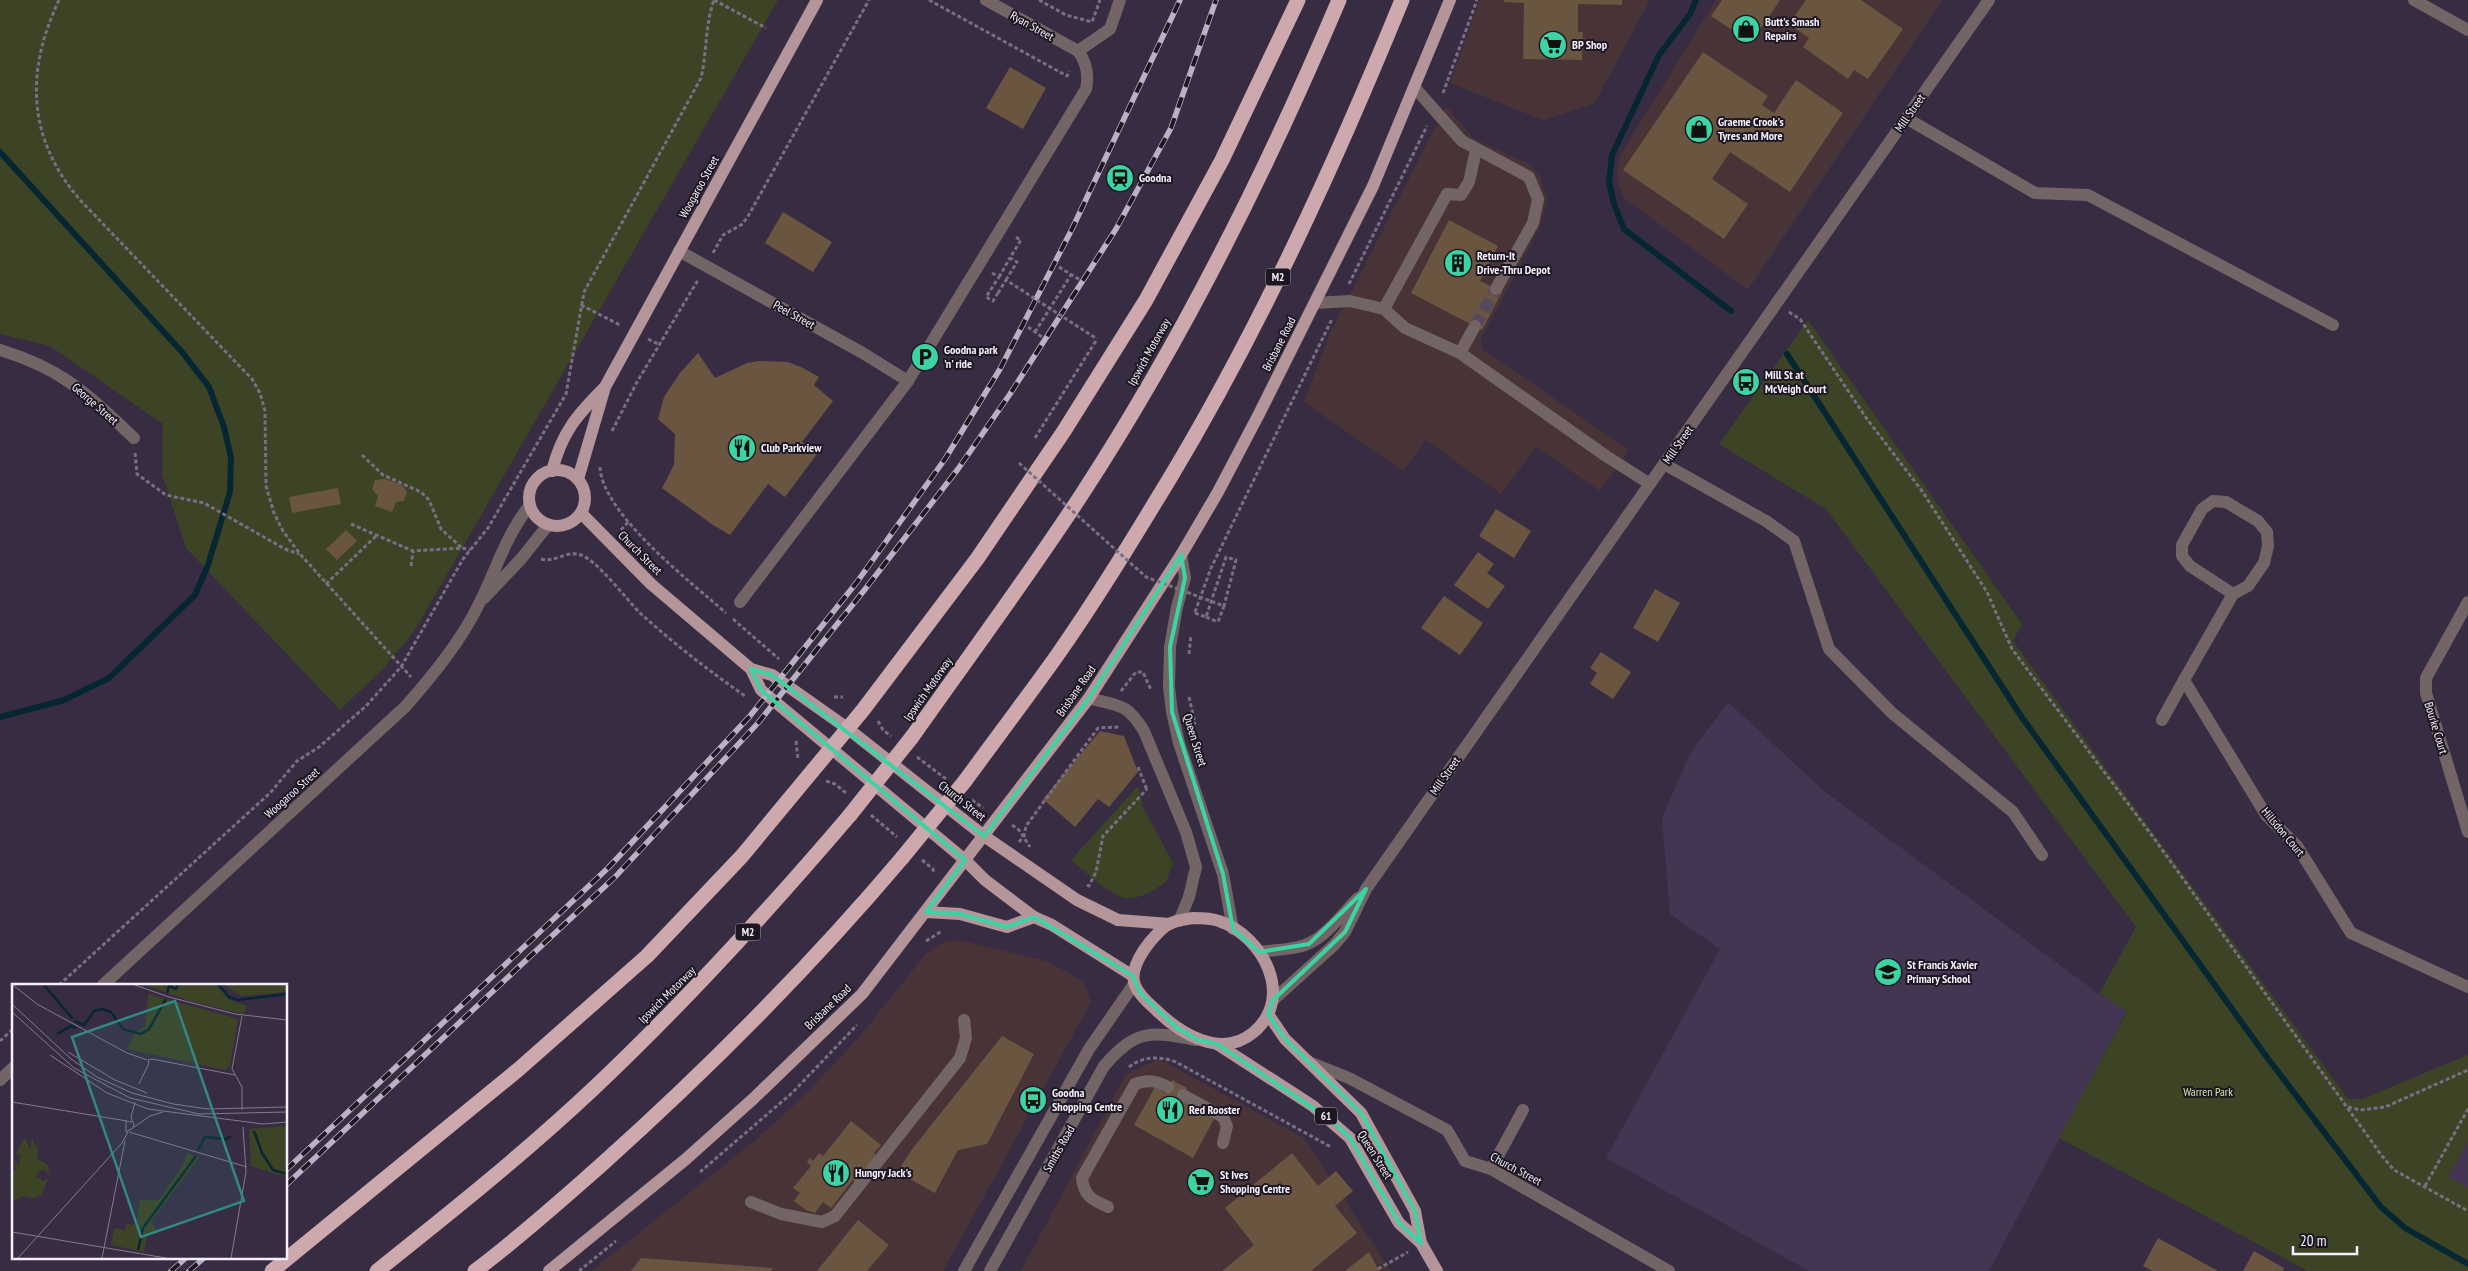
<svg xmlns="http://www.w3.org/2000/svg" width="2468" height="1271" viewBox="0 0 2468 1271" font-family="'PT Sans Narrow',sans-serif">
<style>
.commercial{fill:#483437}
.built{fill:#443552}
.green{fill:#3d4325}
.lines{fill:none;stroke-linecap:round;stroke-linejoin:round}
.stream{stroke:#062731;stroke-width:6}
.building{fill:#6a5540}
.minor-tunnel{stroke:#54495f;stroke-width:12;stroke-dasharray:12 6;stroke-linecap:butt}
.path{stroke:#796f83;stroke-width:3;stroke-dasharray:4 2.5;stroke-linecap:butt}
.minor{stroke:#736566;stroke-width:12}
.major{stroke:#b49599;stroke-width:12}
.highway{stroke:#cda8ad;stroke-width:15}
.rail-casing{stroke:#bab2c3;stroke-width:5.5}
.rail{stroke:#1d1722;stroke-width:4;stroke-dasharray:11;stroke-linecap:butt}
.path-bridge{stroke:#796f83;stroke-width:3;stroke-dasharray:4 2.5;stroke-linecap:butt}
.highway-bridge{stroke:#cda8ad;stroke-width:15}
.marked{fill:none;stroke:#3cd4a4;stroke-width:4;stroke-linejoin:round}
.labels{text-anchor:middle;stroke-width:4;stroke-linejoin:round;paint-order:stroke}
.shield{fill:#1d1722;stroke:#b5aebc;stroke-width:1}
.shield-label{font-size:11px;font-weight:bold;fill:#f6effe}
.poi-label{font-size:12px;font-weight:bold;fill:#f6effe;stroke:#1d1722;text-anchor:start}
.street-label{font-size:12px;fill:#f6effe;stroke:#1d1722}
.park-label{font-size:12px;fill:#d5e3a5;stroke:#1d1722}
.inset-river{fill:none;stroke:#062731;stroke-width:2.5}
.inset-road{fill:none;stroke:#847a8e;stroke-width:1}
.view{fill:#328884;fill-opacity:0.15;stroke:#328884;stroke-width:2.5}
.inset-edge{fill:none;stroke:#f6effe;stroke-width:2.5}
</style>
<rect width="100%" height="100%" fill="#382c43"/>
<g class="commercial">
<path d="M1480 0H1650L1594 104 1543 120 1450 83Z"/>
<path d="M1716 0H1942L1748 290 1624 198 1618 185 1617 167 1622 152Z"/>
<path d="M1446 106 1474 139 1529 164 1540 177 1547 200 1539 230 1481 338V348L1629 450 1600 491 1536 447 1501 494 1426 440 1403 471 1304 402 1330 333Z"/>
<path d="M960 940 1049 962 1084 982 1091 1002 943 1271H591L753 1142 804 1096 859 1037 925 955 941 943Z"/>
<path d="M1159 1059 1304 1138 1391 1271H1021L1126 1074Z"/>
</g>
<g class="built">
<path d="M1728 702 1824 791 2099 994 2127 1010 1989 1271H1809L1606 1158 1720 949 1670 914 1662 818 1690 754Z"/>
<path d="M2468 1141V1188L2448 1177Z"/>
</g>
<g class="green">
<path d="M0 0H778L415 630 384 668 340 710 186 548 162 474 163 424 50 346 0 334Z"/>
<path d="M1808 320 2022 624 2013 641 2348 1099H2362L2468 1055V1141L2448 1177 2468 1188V1271H2308L2059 1138 2127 1011 2099 994 2136 927 1826 509 1719 444Z"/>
<path d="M1138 786 1143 807 1173 863 1166 882C1154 890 1141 899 1126 898 1111 896 1083 870 1071 860Z"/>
</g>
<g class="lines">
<g class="stream">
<path d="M1696 0 1690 14 1659 55 1612 155 1609 181 1614 204 1624 229 1731 311"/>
<path d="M0 152 182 352 209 387 224 427 231 458 230 492 208 565 195 595 109 678 64 700 0 717"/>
<path d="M1787 354 2021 716 2263 1052 2381 1207 2405 1228 2468 1264"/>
</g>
</g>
<g class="building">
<path d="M1504 0H1622V5L1578 4V32H1583L1582 60 1523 59 1524 3 1504 2Z"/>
<path d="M1722 0H1780L1751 43 1711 16Z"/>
<path d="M1806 0H1861L1903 29 1868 79 1854 70 1848 79 1803 47 1809 38 1789 24Z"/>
<path d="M1703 52 1768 96 1762 105 1774 113 1796 80 1843 113 1790 192 1730 152 1712 179 1748 204 1724 239 1623 170Z"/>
<path d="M1010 67 1046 88 1023 129 986 108Z"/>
<path d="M783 212 832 242 813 272 765 243Z"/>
<path d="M1449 220 1498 246 1480 281 1502 292 1482 330 1411 293Z"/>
<path d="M698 353 715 378 747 363 759 361 788 362 803 368 819 377 814 385 833 401 802 442 817 454 785 497 768 484 730 535 713 525 662 488 674 465 675 434 658 419 664 397 680 373Z"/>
<path d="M385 479 402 485 407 492 404 501 396 502 392 512 375 506 378 496 372 489 375 480Z"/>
<path d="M338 488 341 504 292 513 289 497Z"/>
<path d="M1496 509 1531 531 1514 558 1479 536Z"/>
<path d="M346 530 357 541 337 560 326 549Z"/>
<path d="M1478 552 1494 564 1487 573 1505 586 1488 609 1454 585Z"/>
<path d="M1655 589 1680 603 1658 642 1633 628Z"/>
<path d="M1444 596 1483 623 1460 655 1421 628Z"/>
<path d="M1601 652 1631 672 1613 699 1590 684 1597 673 1590 668Z"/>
<path d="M1100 731 1124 736 1138 772 1109 807 1098 799 1075 827 1043 799Z"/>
<path d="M1002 1036 1034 1054 987 1144 958 1150 935 1193 897 1172 913 1148Z"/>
<path d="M1172 1080 1187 1088 1181 1100 1214 1119 1193 1158 1134 1125 1155 1087 1165 1093Z"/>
<path d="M851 1121 881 1145 874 1153 879 1157 857 1184 853 1180 831 1208 823 1202 815 1213 806 1210 794 1201 800 1193 793 1188 811 1166 807 1162 810 1158 813 1161 819 1153 823 1156Z"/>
<path d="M1292 1153 1318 1186 1336 1171 1353 1191 1335 1206 1357 1233 1311 1271H1222L1254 1245 1225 1208Z"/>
<path d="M858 1220 889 1245 867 1271H817Z"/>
<path d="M2158 1238 2218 1271H2152L2143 1266Z"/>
<path d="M2254 1251 2284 1268 2283 1271H2243Z"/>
<path d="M1369 1252 1379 1271H1345Z"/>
<path d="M641 1258 773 1268 771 1271H631Z"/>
</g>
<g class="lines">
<path class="minor-tunnel" d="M1475 326 1496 289"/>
<g class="path">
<path d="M59 0C25 72 27 139 81 201L252 379 260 393 265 411 266 486 274 513 283 531 300 554 411 677"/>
<path d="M714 0 766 28"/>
<path d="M929 0 1067 76 1069 71"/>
<path d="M1039 0 1066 15 1092 22 1100 0"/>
<path d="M1443 93 1477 0"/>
<path d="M713 253 723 235 741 225 747 218 869 0"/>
<path d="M1059 267 1080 280"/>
<path d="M992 273 999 277 986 297 993 301 998 293"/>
<path d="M999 277 1010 258"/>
<path d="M1006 280 1017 262 1010 258 1021 240 1015 237"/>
<path d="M1349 284 1427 126"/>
<path d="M581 305 620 325"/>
<path d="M1789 312 1800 319 1867 419 1922 491 1987 592 2012 649 2153 837 2382 1156 2394 1170 2468 1211"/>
<path d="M1028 327 1042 337"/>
<path d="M1035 332 1071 275"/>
<path d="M648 339 660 345"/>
<path d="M612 431 637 382 698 280"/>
<path d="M1035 438 1097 339"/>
<path d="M135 453 137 474 166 495 204 503 285 549 299 554"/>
<path d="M362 455 383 475 421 492 429 500 441 529 462 548"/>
<path d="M600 467C602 514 692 583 726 613"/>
<path d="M351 524 413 551 462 548 470 550"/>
<path d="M621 530 629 521"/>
<path d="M541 559C555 563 566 550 581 555 598 561 626 599 640 613 673 643 708 670 745 696"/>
<path d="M411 566 413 552"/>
<path d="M326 584 376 536"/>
<path d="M1195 612 1211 568 1332 319"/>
<path d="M1195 613 1206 617 1226 557 1236 560 1224 606"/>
<path d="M1206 617 1218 622"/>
<path d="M733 619 779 659"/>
<path d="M1189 654 1191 635"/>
<path d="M1121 691 1136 672H1143L1151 690"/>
<path d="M834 697H843"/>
<path d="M1189 697 1195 723 1191 724"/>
<path d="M878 721 883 730 891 736"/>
<path d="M796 741 798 759"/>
<path d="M917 757 946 779"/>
<path d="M1138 767 1147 790"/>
<path d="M826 781 835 784 846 793"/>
<path d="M972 800 983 808"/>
<path d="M871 815 897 837"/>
<path d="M1012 825 1019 830 1030 847"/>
<path d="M1019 842 1024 836 1026 826 1098 728 1117 727 1119 728"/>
<path d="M922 860 933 869 934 873"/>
<path d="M1087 885 1089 886 1096 872 1103 836 1147 789"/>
<path d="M926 941 942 931"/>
<path d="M59 985 270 793 297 761 319 747 366 706 401 667 463 559 488 528 566 394 584 292 701 78C707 53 705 24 714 0"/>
<path d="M0 1041 14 1028"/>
<path d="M1129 1067C1143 1056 1160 1056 1176 1062L1331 1147"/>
<path d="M2348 1107 2360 1110 2385 1107 2468 1070"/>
<path d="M700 1172 792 1093 857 1025"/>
<path d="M2425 1186 2468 1109"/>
<path d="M1378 1269 1408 1252"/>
<path d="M579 1271 616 1241"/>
</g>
<g class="minor">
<path d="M2414 0 2468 30"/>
<path d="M1078 51 1110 29 1120 0"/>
<path d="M1415 88 1462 141 1529 177 1538 199 1533 223 1496 289"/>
<path d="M1906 118 2035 193 2088 195 2333 325"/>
<path d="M1476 150 1469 182 1461 195 1447 194 1384 309 1405 328 1460 353 1606 456 1650 484"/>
<path d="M679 251 861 352 908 381"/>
<path d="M1315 303 1350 301 1384 309"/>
<path d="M0 350C63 369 87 394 134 438"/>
<path d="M1460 353 1475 326"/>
<path d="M1664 464 1766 521 1794 541 1829 649 1892 713 2013 812 2042 855"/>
<path d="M1181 555 1185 578 1177 607 1170 647 1169 687 1172 712 1179 743 1223 874 1233 929"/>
<path d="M2233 594 2190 566 2182 556V545L2202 509 2213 501 2226 502 2258 521 2267 532 2268 546 2264 563 2248 586 2233 594 2184 680 2266 815 2297 846 2351 933 2468 987"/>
<path d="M484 598 521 559 548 525"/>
<path d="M740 602 908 381 1086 89C1089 75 1087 63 1078 51L986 0"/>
<path d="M2468 602 2426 678V693L2468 832"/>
<path d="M1089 698C1119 707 1125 701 1144 731L1186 832 1196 867 1189 897 1179 921"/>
<path d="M2162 720 2184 680"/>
<path d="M1259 952C1272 950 1285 950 1298 947 1322 943 1341 915 1358 898"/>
<path d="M103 985 406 706C433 675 461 641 479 604 496 570 506 535 530 505"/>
<path d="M1273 1000 1334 945 1345 932 1366 889 1989 0"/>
<path d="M1309 1062 1349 1078 1447 1130 1465 1161 1491 1169 1669 1271"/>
<path d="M0 1080 14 1067"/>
<path d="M1183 1095 1223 1117 1227 1126 1223 1143"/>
<path d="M1491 1169 1523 1110"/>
<path d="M751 1202 781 1214 822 1222 835 1216 960 1058 966 1038 964 1020"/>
<path d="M1108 1207C1093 1200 1084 1197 1082 1178L1135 1084C1149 1079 1156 1081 1168 1087"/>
<path d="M964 1271 1089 1049 1134 984"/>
<path d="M990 1271 1104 1066C1136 1029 1151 1031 1196 1040"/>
</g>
<g class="major">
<circle cx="557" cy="498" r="28"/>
<path d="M552 471C562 432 577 415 604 388"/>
<path d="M578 479 605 387 817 0"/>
<path d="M581 513 651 584 751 669 761 690 965 860 985 880 1034 917 1052 925 1133 976"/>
<path d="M751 669 772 675 847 728 984 836 1077 900 1118 920 1170 924"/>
<path d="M926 912 960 914 1007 927 1034 917"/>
<path d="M1193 918C1202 918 1211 918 1219 921 1263 936 1295 997 1254 1032 1221 1060 1179 1033 1154 1008 1147 1002 1138 993 1135 985 1127 966 1155 931 1171 923 1178 920 1186 919 1193 918Z"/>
<path d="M1268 1014 1285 1039 1361 1113 1415 1211 1421 1243 1437 1271"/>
<path d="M1217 1044 1313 1106 1350 1138 1399 1223 1421 1243"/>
<path d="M549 1271 686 1159 753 1099 862 994 1089 698 1181 555 1218 492 1259 414 1373 186 1450 0"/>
</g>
<g class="highway">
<path d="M912 737C969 656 1028 577 1082 494 1183 339 1267 170 1339 0"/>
<path d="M965 781C995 740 1026 699 1056 657 1096 600 1133 539 1170 478 1261 326 1335 164 1402 0"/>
<path d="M272 1271 519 1069 647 956 742 856 863 710 977 559 1064 431 1146 300 1222 160 1298 0"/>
<path d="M377 1271C451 1212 525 1153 594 1088 685 1002 769 910 850 815"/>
<path d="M475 1271C519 1238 559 1202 600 1166 707 1070 809 968 902 858"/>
</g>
<g class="rail-casing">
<g id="rail">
<path d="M286 1170 608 868 750 716 857 582 945 459 1000 369 1072 229 1180 0"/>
<path d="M286 1185 616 876 758 723 866 588 958 469 1010 394 1116 229 1171 128 1216 0"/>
<path d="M171 1271 187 1257"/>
<path d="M189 1271 205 1257"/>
</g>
</g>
<use href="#rail" class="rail"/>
<g class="path-bridge">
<path d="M998 293 1006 280 1097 339"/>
<path d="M1019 463 1146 577 1224 606 1218 622"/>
</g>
<g class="highway-bridge">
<path d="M850 815 912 737"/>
<path d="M902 858 965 781"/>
</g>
</g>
<path class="marked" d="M1181 555 1185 578 1170 647 1172 712 1223 874 1233 929 1259 952 1309 944 1366 889 1345 932 1273 1000 1268 1014 1285 1039 1361 1113 1415 1211 1421 1243 1399 1223 1350 1138 1332 1121 1217 1044 1198 1040 1177 1028 1140 993 1133 976 1034 917 1007 927 960 914 926 912 965 860 761 690 751 669 772 675 984 836 1089 698Z"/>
<defs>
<g id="shop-disc" transform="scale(1.4375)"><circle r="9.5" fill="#3cd4a4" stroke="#1d1722"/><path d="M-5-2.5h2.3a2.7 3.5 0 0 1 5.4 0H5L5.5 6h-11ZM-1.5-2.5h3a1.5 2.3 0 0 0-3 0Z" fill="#111"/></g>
<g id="supermarket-disc" transform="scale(1.4375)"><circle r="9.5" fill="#3cd4a4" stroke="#1d1722"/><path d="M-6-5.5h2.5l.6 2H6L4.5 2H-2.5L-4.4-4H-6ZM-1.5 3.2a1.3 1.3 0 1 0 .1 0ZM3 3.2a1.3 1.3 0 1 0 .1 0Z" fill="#111"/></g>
<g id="station-disc" transform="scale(1.4375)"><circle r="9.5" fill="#3cd4a4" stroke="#1d1722"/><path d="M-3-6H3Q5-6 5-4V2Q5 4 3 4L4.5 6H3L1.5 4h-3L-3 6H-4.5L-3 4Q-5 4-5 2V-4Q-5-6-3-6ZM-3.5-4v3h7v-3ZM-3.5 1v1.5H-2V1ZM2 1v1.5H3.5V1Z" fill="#111"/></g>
<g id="building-disc" transform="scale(1.4375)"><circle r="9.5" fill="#3cd4a4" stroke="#1d1722"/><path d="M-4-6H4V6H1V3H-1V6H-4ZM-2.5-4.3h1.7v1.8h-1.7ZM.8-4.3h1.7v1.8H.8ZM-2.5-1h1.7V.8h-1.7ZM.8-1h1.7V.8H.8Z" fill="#111"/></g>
<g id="parking-disc" transform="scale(1.4375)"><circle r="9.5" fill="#3cd4a4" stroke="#1d1722"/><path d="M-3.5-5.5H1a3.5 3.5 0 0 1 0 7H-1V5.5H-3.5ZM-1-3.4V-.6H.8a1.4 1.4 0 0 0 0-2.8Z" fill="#111"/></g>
<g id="bus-disc" transform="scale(1.4375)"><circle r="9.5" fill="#3cd4a4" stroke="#1d1722"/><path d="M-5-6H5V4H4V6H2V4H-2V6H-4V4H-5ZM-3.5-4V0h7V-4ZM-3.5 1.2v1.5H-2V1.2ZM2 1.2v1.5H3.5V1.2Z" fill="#111"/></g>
<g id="restaurant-disc" transform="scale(1.4375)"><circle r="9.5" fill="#3cd4a4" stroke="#1d1722"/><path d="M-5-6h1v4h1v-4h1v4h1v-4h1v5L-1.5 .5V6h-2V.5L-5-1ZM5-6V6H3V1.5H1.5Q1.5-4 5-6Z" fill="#111"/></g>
<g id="school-disc" transform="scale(1.4375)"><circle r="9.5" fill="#3cd4a4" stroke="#1d1722"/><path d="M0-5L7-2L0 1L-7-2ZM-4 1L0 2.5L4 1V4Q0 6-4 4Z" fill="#111"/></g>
</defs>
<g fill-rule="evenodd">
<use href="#shop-disc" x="1746" y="29"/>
<use href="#supermarket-disc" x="1553" y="45"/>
<use href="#shop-disc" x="1699" y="129"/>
<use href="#station-disc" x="1120" y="178"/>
<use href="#building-disc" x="1458" y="263"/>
<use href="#parking-disc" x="925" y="357"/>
<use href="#bus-disc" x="1746" y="382"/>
<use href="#restaurant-disc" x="742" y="448"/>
<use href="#school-disc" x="1888" y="972"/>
<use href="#bus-disc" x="1033" y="1100"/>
<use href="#restaurant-disc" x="1170" y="1110"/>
<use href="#restaurant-disc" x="836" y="1173"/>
<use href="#supermarket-disc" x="1201" y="1182"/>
</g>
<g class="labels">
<g class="shield">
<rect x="1265.5" y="268.5" width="25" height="17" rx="4"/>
<rect x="735.5" y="923.5" width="25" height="17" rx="4"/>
<rect x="1315" y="1107.5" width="22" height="17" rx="4"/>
</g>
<g class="shield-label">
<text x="1278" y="281">M2</text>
<text x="748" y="936">M2</text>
<text x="1326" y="1120">61</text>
</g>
<g class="poi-label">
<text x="1765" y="26">Butt's Smash<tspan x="1765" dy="14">Repairs</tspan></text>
<text x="1572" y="49">BP Shop</text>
<text x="1718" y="126">Graeme Crook's<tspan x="1718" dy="14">Tyres and More</tspan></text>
<text x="1139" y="182">Goodna</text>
<text x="1477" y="260">Return-It<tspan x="1477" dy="14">Drive-Thru Depot</tspan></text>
<text x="944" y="354">Goodna park<tspan x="944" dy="14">'n' ride</tspan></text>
<text x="1765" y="379">Mill St at<tspan x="1765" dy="14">McVeigh Court</tspan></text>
<text x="761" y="452">Club Parkview</text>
<text x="1907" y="969">St Francis Xavier<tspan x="1907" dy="14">Primary School</tspan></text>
<text x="1052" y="1097">Goodna<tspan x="1052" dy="14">Shopping Centre</tspan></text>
<text x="1189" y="1114">Red Rooster</text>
<text x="855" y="1177">Hungry Jack's</text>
<text x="1220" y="1179">St Ives<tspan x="1220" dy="14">Shopping Centre</tspan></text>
</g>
<g class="street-label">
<text transform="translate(1032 26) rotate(29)" y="4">Ryan Street</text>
<text transform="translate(1910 113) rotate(-55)" y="4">Mill Street</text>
<text transform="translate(699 187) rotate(-61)" y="4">Woogaroo Street</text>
<text transform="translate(794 315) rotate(29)" y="4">Peel Street</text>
<text transform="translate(1279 344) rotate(-63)" y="4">Brisbane Road</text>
<text transform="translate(1149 352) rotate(-61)" y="4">Ipswich Motorway</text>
<text transform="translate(95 404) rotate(41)" y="4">George Street</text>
<text transform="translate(1678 445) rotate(-55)" y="4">Mill Street</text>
<text transform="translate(640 553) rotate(45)" y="4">Church Street</text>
<text transform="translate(928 689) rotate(-55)" y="4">Ipswich Motorway</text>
<text transform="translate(1076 691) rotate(-55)" y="4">Brisbane Road</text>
<text transform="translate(2436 728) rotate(73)" y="4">Bourke Court</text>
<text transform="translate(1195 740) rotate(73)" y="4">Queen Street</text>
<text transform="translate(1445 776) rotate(-55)" y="4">Mill Street</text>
<text transform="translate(292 793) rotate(-42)" y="4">Woogaroo Street</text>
<text transform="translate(962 801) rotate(38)" y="4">Church Street</text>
<text transform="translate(2283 832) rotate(50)" y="4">Hillsdon Court</text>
<text transform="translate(667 995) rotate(-45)" y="4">Ipswich Motorway</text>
<text transform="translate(828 1007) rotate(-44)" y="4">Brisbane Road</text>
<text transform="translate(1059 1149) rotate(-61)" y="4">Smiths Road</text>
<text transform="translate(1375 1155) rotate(58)" y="4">Queen Street</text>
<text transform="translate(1516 1169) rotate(28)" y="4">Church Street</text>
</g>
<g class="park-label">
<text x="2208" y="1096">Warren Park</text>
</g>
</g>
<g transform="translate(12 984)">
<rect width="275" height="275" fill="#382c43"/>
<path d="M134 1H204L217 16 235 22 231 30 178 17ZM212 1H275V8L229 12ZM136 10 226 35 218 82 213 86 115 65 123 48 133 42ZM275 142V193L239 182 237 145ZM13 153 18 165 20 155 24 164 26 157 25 174 36 181 38 190 30 185 24 192 31 197 36 194 30 211 21 214 11 212 3 217 0 210V187L4 186 2 176 7 181 8 171H3ZM175 169 187 173 139 238 147 250 136 249 132 268 99 261 102 244 113 246 114 240 124 241 128 216H147L172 179Z" fill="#3d4325"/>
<path class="inset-river" d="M32 1 61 35M207 1 217 13 225 16 275 10M155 9 157 2 164 5 166 1M63 37 72 41 82 27 90 25 99 28 111 45 129 50 137 45 154 15M45 50 59 42 64 44M242 147 250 169 261 186 275 190M186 166 193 153 214 155 219 152M126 266 131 244 184 172"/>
<path class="inset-road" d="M1 1 25 20 115 69 135 76M123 1 157 13 223 30 275 36M0 20 59 75 85 93 120 109 161 120 196 125 275 123M0 28 62 84 118 114 187 130 275 128M56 68 103 96 135 109M38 71 95 109 136 125 251 140 275 138M140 75 223 91M220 85 230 103V126M220 85 230 32M127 100 137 79 136 76 140 75M0 118 115 137M120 138 114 137V148L121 144 122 141 119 133 123 118M122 143 138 132 151 128M117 148 235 183M0 248 154 274M6 274 110 159 116 148M90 274 113 157M219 274 234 188 231 143"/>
<path class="view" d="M163 17 232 217 129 253 60 53Z"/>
<rect width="275" height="275" class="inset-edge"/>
</g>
<path d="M2293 1246v8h64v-8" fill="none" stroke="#f6effe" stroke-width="2.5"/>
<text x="2300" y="1246" font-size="15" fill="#f6effe" stroke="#1d1722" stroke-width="4" paint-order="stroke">20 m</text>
</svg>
